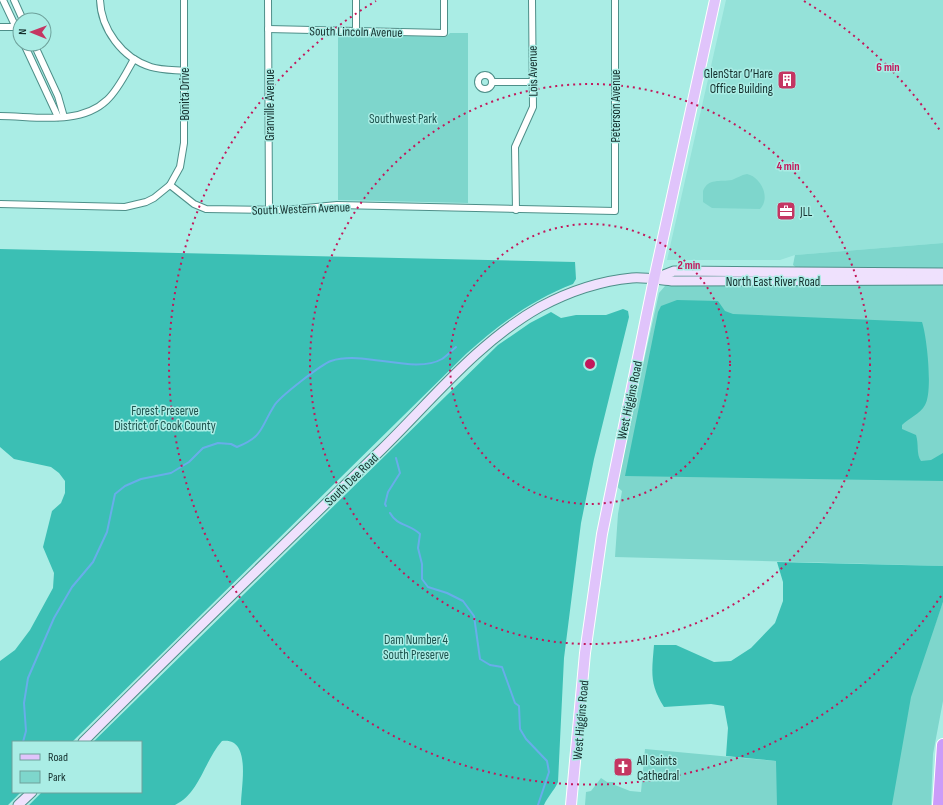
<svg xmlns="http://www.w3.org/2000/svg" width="943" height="805" viewBox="0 0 943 805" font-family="'Sofia Sans Condensed',sans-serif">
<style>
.built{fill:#95e2d9}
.green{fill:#7ed6cc}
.forest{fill:#3bbfb4}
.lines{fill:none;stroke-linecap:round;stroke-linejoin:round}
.stream{stroke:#68adea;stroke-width:2}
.street-casing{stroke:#4e8f89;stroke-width:8}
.secondary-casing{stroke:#4e8f89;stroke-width:11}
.primary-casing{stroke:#fff;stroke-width:12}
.highway-casing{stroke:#fff;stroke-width:14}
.street{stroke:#fff;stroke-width:6}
.secondary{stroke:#efe1fd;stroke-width:9}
.primary{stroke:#e0c4fb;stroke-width:10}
.highway{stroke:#cb9cf8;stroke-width:12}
.ring{fill:none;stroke:#c2185b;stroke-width:2;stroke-dasharray:2 4}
.labels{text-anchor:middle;stroke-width:3;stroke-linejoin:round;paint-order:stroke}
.street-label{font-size:13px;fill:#142f2d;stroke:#aaede5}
.poi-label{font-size:13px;fill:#142f2d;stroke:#aaede5;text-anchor:start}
.park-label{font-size:13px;fill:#1d534e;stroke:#aaede5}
.centre{fill:#c2185b;stroke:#aaede5;stroke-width:2}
.ring-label{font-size:12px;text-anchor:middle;font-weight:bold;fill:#c2185b;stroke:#aaede5;stroke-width:3;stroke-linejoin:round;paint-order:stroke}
</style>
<rect width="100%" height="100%" fill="#aaede5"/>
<path class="built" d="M726 0H943V243L795 255 780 260H667Z"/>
<g class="green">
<path d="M450 33H468V203L338 200V34L446 37Z"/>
<path d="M747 174C761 177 771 198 760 209L712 208 703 202V191C708 178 720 182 732 180 737 178 741 175 747 174Z"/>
<path d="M943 243V268H797L793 265 795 255Z"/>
<path d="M670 284 762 286 943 284V566L615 557 618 514 622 491 616 486 659 293 665 286Z"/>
<path d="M943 602V701L933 754 931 805H585L586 792 591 791 601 778 607 782H614L615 785 630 791 641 792 645 749 776 761 934 627Z"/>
</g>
<g class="forest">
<path d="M0 249 575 262 576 279 573 284C532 300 499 324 466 354L72 742H13V792H21L8 805H0V661L15 650 30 630 53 588 54 573 43 547 52 511 61 503 65 493V481L59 473 51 467 14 459 0 447Z"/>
<path d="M677 300 718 301 725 311 733 314 922 322C927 337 933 392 925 405 920 414 909 418 902 425V429L916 435C919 444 916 454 921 461L931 460 943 453V481L625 476 658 312 661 306Z"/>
<path d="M623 309 628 311 629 317 594 459 581 523 564 658 558 782C554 791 548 796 544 805H241C241 786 252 737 222 741 204 761 200 793 175 805H29L42 792H141V742H93L498 345 530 323 551 312 561 318 576 315H606Z"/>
<path d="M777 562 943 566V602L911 697 892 805H777L776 761 726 756 728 728 724 706 711 704 664 707C649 684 652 671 654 645H676L714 662 731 661 751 648 775 623 783 601V582Z"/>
</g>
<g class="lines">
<g class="stream">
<path d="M386 506 385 504 388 492 400 473 396 458"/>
<path d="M390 513C397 526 410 524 420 534L418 548 422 564V579L428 587 447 593 463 601 474 616 480 659 490 665 502 667 515 703 519 706 520 729 526 739 547 761 549 772 538 805"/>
<path d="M23 742 26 731 24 703 28 678 54 618 72 587 93 562 107 532 115 494 125 486 141 479 171 473 189 462 203 448 218 443 231 444 237 447C264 436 260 428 274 406 279 397 322 364 331 361 364 350 414 375 442 359 447 356 451 351 456 347"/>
</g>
<g class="street-casing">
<g id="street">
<path d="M3 0 20 36"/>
<path d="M14 0 23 20"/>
<path d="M100 0C101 29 122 58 151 67 161 70 173 70 184 71"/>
<path d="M268 0 269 210"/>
<path d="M356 0V31"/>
<path d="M0 27H18"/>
<path d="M268 29 444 33V0"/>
<path d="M24 44 58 117"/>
<path d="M34 44 58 96 64 117"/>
<circle cx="485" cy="82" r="7"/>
<path d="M492 82H533"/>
<path d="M0 116C34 116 80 126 107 100 118 90 126 73 134 59"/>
<path d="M170 185 180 167 184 143V0"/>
<path d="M0 204 125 207 146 202 154 198 170 185 194 204 206 209 285 210 337 205 615 211V0"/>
<path d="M516 210 515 147 533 107 532 0"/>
</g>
</g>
<g class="secondary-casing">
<g id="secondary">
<path d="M656 278 674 271 943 273"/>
<path d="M83 742C182 643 282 546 382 449 432 400 478 342 540 307 568 292 600 281 632 278 645 277 661 280 674 281L943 280"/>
<path d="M18 805 32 792"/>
</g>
</g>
<g class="primary-casing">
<path id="primary" d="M571 805 585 653 602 534 654 279 715 0"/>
</g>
<g class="highway-casing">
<path id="highway" d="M939 805 943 745"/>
</g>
<use href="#street" class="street"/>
<use href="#secondary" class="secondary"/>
<use href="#primary" class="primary"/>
<use href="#highway" class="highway"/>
</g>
<g class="ring">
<circle cx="590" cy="364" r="140"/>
<circle cx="590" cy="364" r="280"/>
<path d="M941 596A421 421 0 1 1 376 1M804 1A421 421 0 0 1 941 132"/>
</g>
<defs>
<g id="building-square" transform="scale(1)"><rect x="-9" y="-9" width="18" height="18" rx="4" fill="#c43662" stroke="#aaede5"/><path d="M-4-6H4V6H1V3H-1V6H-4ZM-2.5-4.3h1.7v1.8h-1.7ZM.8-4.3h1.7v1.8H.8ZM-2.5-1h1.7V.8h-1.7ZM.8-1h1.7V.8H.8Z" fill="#fff"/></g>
<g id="office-square" transform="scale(1)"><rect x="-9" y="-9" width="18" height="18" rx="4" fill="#c43662" stroke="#aaede5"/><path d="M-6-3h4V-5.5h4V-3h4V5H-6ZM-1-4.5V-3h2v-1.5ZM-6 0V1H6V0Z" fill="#fff"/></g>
<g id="church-square" transform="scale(1)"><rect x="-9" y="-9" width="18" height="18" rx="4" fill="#c43662" stroke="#aaede5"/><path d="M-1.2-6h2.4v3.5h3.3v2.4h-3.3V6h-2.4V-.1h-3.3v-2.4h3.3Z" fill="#fff"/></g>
</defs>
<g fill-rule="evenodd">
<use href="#building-square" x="787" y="80"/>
<use href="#office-square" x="786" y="211"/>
<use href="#church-square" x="623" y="767"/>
</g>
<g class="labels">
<g class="street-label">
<text transform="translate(356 31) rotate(1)" y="5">South Lincoln Avenue</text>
<text transform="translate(532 71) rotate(-91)" y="5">Lois Avenue</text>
<text transform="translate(184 94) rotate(-90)" y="5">Bonita Drive</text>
<text transform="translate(269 105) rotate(-90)" y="5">Granville Avenue</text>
<text transform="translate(615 106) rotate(-90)" y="5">Peterson Avenue</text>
<text transform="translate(301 208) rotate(-2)" y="5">South Western Avenue</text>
<text x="773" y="286">North East River Road</text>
<text transform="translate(629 400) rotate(-78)" y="5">West Higgins Road</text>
<text transform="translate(351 479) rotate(-44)" y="5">South Dee Road</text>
<text transform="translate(580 720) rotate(-85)" y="5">West Higgins Road</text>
</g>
<g class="poi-label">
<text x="773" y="78" text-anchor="end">GlenStar O’Hare<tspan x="773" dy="15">Office Building</tspan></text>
<text x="800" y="216">JLL</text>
<text x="637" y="765">All Saints<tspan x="637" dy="15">Cathedral</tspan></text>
</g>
<g class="park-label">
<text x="403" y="123">Southwest Park</text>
<text x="165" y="415">Forest Preserve<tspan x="165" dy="15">District of Cook County</tspan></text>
<text x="416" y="644">Dam Number 4<tspan x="416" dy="15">South Preserve</tspan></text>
</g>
</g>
<circle cx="590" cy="364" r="6" class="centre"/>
<g class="ring-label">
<text x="888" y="71">6 min</text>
<text x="788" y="170">4 min</text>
<text x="689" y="269">2 min</text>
</g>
<rect x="12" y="741" width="130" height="52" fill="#aaede5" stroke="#6ea19b"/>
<rect x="20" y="754" width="20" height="6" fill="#e0c4fb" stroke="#6ea19b"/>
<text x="48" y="761" font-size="12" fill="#142f2d">Road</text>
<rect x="20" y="771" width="20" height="12" fill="#7ed6cc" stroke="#6ea19b"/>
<text x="48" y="781" font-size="12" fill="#142f2d">Park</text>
<g transform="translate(32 32) rotate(271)"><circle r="19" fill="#aaede5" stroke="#6ea19b"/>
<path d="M0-3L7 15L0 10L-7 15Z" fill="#c43662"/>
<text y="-6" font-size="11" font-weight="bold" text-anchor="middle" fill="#142f2d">N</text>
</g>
</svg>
